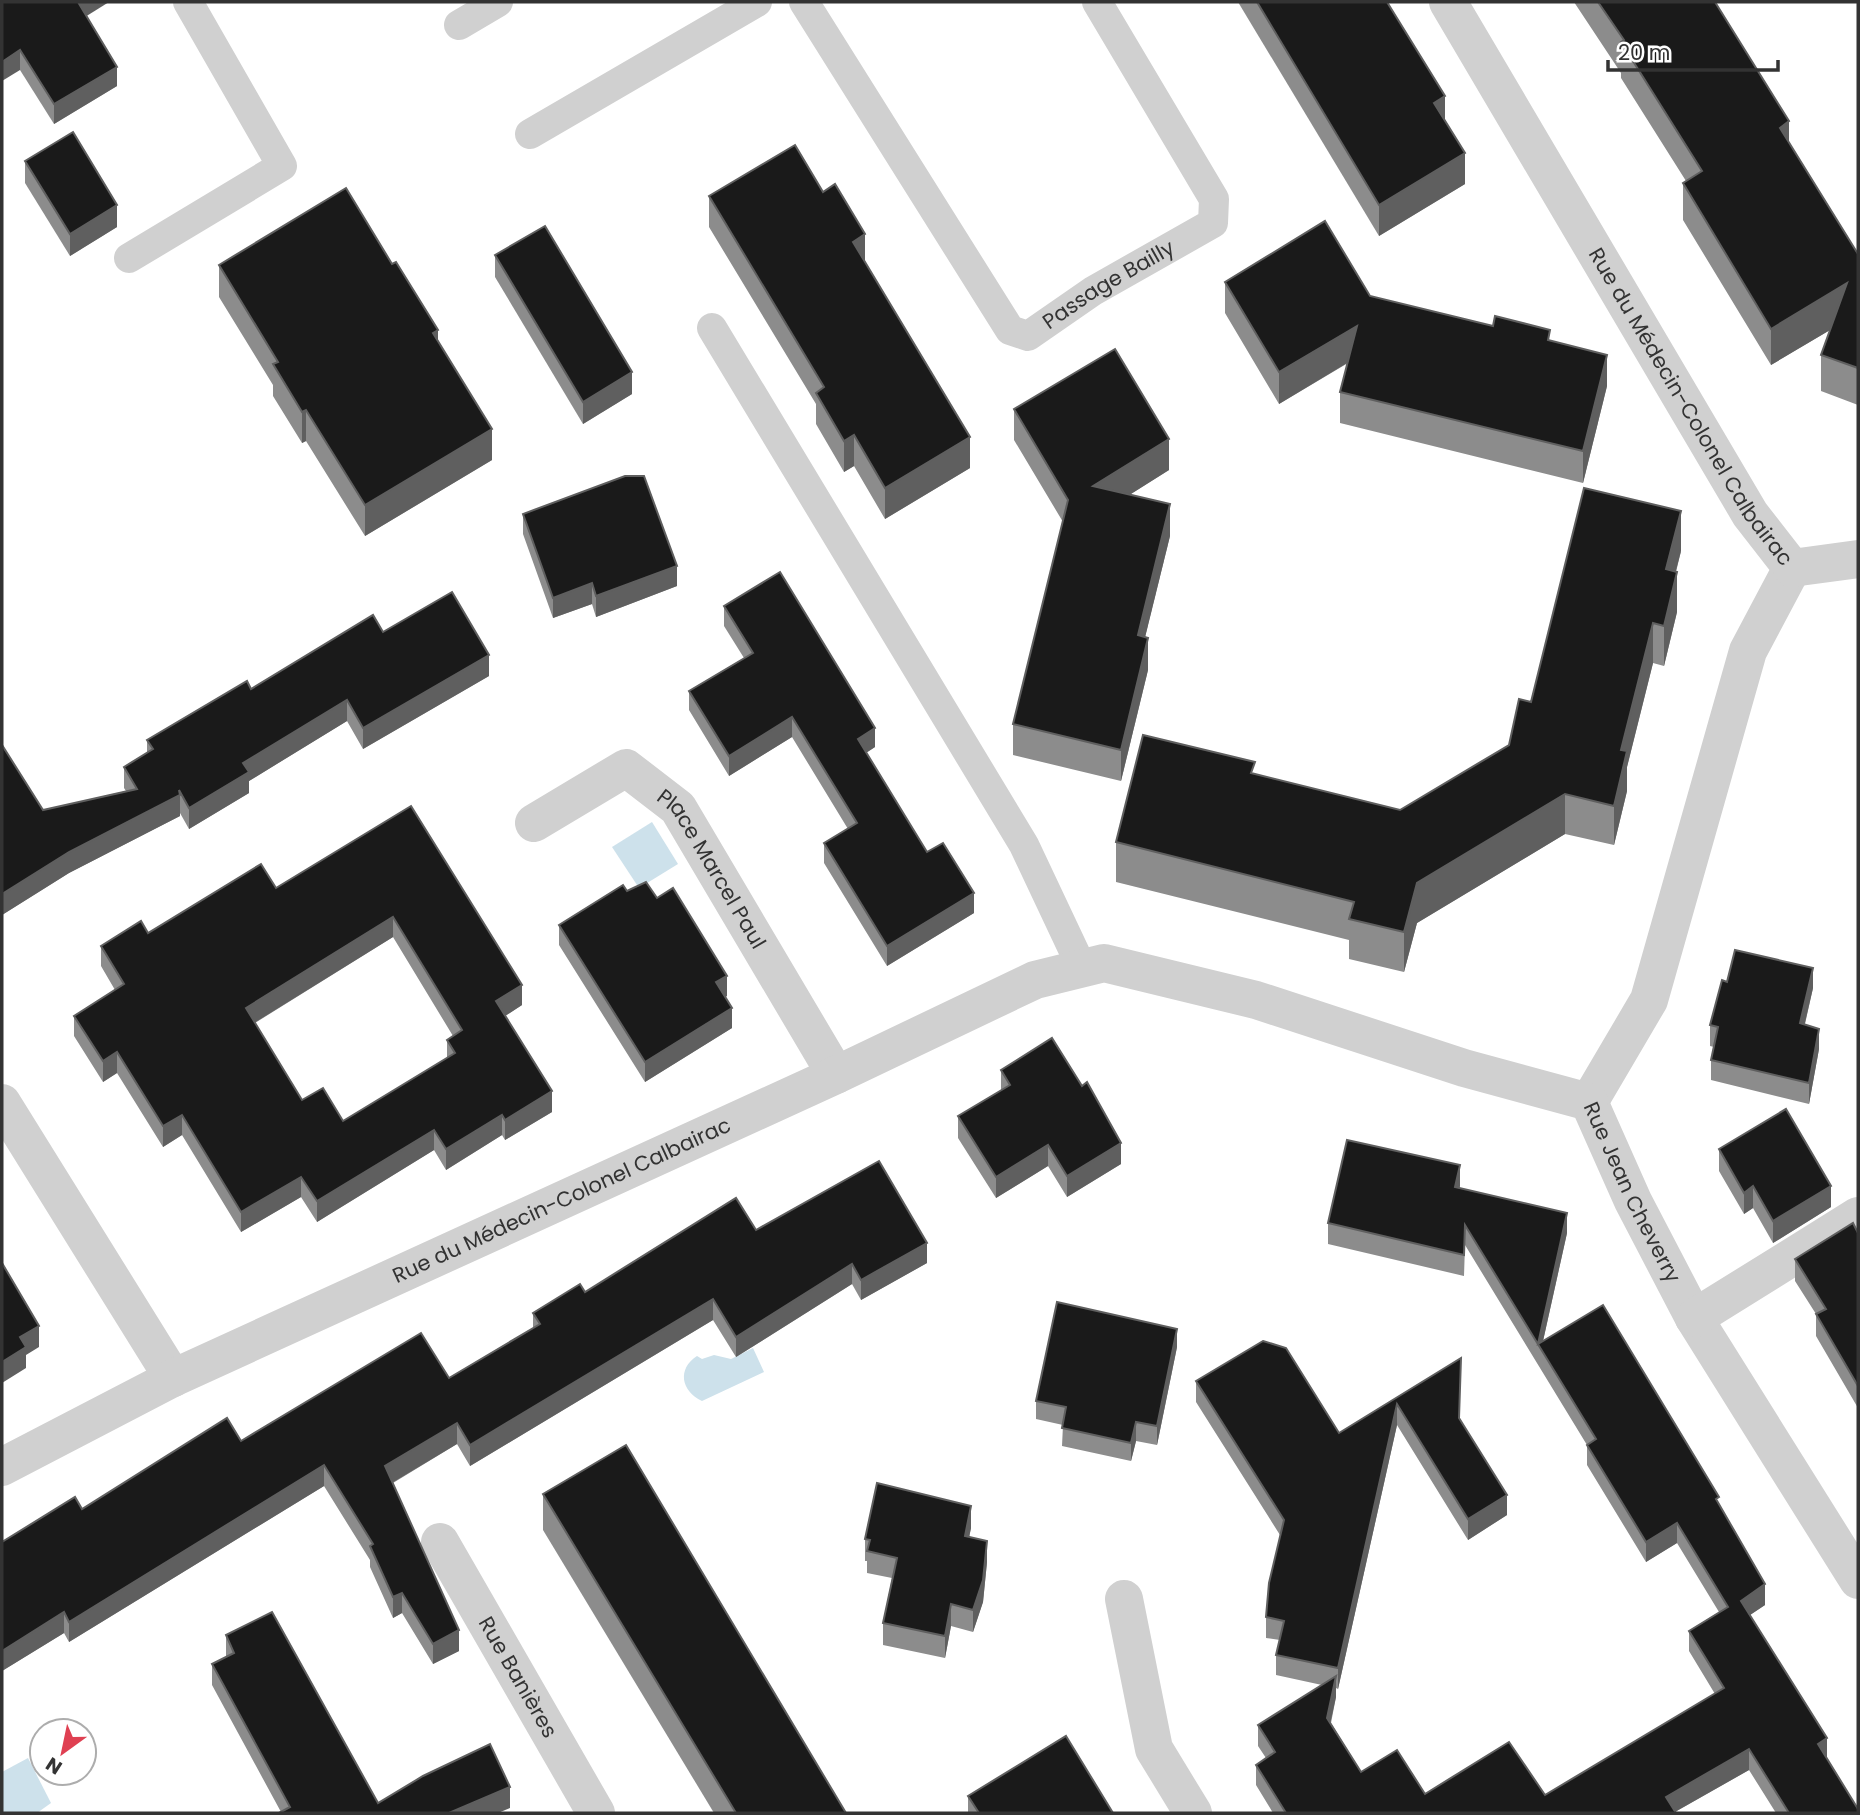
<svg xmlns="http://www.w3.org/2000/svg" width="1860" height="1815" viewBox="0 0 1860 1815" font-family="Poppins,sans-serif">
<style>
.water{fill:#cde1eb}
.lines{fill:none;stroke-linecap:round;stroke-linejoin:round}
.service{stroke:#d0d0d0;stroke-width:30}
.minor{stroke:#d0d0d0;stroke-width:38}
.wall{fill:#8c8c8c;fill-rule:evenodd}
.shaded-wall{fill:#5f5f5f}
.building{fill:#1a1a1a;stroke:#5f5f5f;stroke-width:2;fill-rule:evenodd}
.labels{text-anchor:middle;stroke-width:7;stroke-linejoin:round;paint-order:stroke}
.street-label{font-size:21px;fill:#333;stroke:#fff}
</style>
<rect width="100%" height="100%" fill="#fff"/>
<g class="water">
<path d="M652 822 678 864 639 888 612 847Z"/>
<path d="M753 1348 764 1372 702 1401C681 1391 677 1369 697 1356L702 1359 714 1355 731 1359Z"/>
<path d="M28 1758 51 1803 37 1813H2V1772Z"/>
</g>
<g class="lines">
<g class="service">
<path id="s1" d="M804 2 1010 330 1028 336 1093 291 1213 223 1214 199 1097 2"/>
<path d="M459 25 498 2"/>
<path d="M530 134 757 2"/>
<path d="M129 258 282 166 188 2"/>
<path d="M712 328 1024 845 1082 968"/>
</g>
<g class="minor">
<path id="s2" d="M1448 2 1750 514 1792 568 1748 651 1649 1000 1589 1102"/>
<path d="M1792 568 1858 559"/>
<path id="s3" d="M534 823 626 768 678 808 836 1075"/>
<path id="s4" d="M1589 1102 1633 1201 1694 1318 1858 1580"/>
<path d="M2 1103 173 1378"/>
<path d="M1694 1318 1858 1216"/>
<path id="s5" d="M2 1467 173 1378 836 1075 1035 980 1104 963 1256 1000 1464 1068 1589 1102"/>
<path id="s6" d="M440 1542 596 1813"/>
<path d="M1124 1599 1154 1749 1193 1813"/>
</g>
</g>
<g class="wall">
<path d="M2 2 86 16 117 86 54 124 20 70Z"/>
<path d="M1238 2H1387L1445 120 1465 184 1379 236Z"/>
<path d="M1574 2H1715L1789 143 1858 254V405L1821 391V355L1830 330 1771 365 1683 220V183L1686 181 1621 78V73Z"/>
<path d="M25 161 117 227 70 256 25 183Z"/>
<path d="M709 196 865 262 970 468 885 519 854 466 844 472 816 424V404L709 227Z"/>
<path d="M495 255 632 394 583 424 495 277Z"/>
<path d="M219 265 438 340 492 460 365 536 306 441 302 443 273 396V385L219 297Z"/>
<path d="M1225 282 1370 296 1550 341 1607 386 1583 483 1340 423V392L1348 363 1279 404 1225 313Z"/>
<path d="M1014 409 1169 470 1129 495 1170 536 1145 637 1148 670 1121 781 1013 755V724L1063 522 1014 440Z"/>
<path d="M523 514 677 586 596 617 592 604 553 618 523 534Z"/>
<path d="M1681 551 1676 572 1677 612 1664 666 1653 663 1627 767V791L1614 845 1565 834 1417 923 1404 972 1349 959V940L1116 882V842L1255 774 1400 810 1509 745 1531 702Z"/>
<path d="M724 606 875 747 866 753 927 852 974 913 887 966 824 863V843L848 829 792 737 729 776 689 710V691L744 658 724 626Z"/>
<path d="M383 632 489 676 363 749 347 721 249 781V793L189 829 180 813V816L69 873 2 915V745L43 810 126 791 124 788V767L147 753V740L251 689Z"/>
<path d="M411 806 522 1005 505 1016 552 1112 505 1140 502 1135 446 1170 434 1150 317 1222 301 1197 241 1232 182 1135 163 1147 117 1073 103 1082 74 1036V1016L115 990 101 966V946L148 933 276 888ZM393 937 453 1036 447 1040V1058L343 1121 302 1100 255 1023Z"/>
<path d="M627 891 657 898 727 996 725 997 732 1028 645 1082 559 945V925Z"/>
<path d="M1727 982 1813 988 1805 1024 1819 1049 1809 1104 1711 1080V1060L1714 1047 1710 1046V1025Z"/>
<path d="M1001 1070 1121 1164 1067 1197 1048 1166 996 1198 958 1138V1116L1001 1090Z"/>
<path d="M1719 1149 1831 1207 1773 1243 1753 1208 1744 1214 1719 1171Z"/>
<path d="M1460 1186 1459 1188 1567 1233 1543 1341 1719 1505 1765 1605 1750 1615 1827 1759 1858 1813H1776L1749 1770 1675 1812 1676 1813H1273L1256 1785V1765L1266 1758 1258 1746V1725L1322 1685 1276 1675V1655L1280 1640 1266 1638V1617L1280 1535 1196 1402V1381L1339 1433 1461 1358 1459 1419 1507 1515 1468 1540 1397 1425 1338 1689 1336 1688V1697L1331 1723 1361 1772 1425 1794 1545 1795 1715 1694 1689 1651V1631L1719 1612 1677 1543 1646 1562 1587 1465V1445L1465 1245 1464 1276 1328 1244V1223Z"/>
<path d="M756 1230 927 1263 861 1300 852 1284 736 1357 713 1320 470 1466 457 1444 393 1483 459 1651 433 1664 402 1613 393 1618 370 1567V1560L324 1486 69 1642 64 1633 2 1671 82 1509 241 1441 449 1378 533 1328V1313L585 1292Z"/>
<path d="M1858 1233V1408L1816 1336V1314L1795 1281V1259Z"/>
<path d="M1177 1347 1157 1445 1136 1441 1131 1461 1062 1446 1063 1425 1036 1419V1401Z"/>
<path d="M543 1494 846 1813H714L543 1530Z"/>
<path d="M971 1528 969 1537 987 1562 983 1602 973 1632 951 1626 945 1658 883 1645V1623L892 1578 867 1573V1561H865V1539Z"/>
<path d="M226 1635 378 1803 510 1808 281 1812 212 1685V1664L226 1657Z"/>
<path d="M968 1796 1113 1813H968Z"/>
</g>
<g class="shaded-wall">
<path d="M78 2H109L77 22Z"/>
<path d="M20 50V70L2 81V62Z"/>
<path d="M117 67V86L54 124V104Z"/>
<path d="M1445 96V127L1434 103Z"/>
<path d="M1789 121V158L1780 128Z"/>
<path d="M1465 153V184L1379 236V205Z"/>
<path d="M117 205V227L70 256V234Z"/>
<path d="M865 234V265L853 242Z"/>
<path d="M1847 283V320L1771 365V329Z"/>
<path d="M1357 326V357L1279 404V372Z"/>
<path d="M438 330V361L433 333Z"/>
<path d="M1607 355V386L1583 483V451Z"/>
<path d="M632 372V394L583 424V402Z"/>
<path d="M306 410V441L302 443V412Z"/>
<path d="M492 429V460L365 536V505Z"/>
<path d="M854 435V466L844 472V441Z"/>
<path d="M970 437V468L885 519V488Z"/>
<path d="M1169 439V470L1093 518V486Z"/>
<path d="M1170 504V536L1138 666V635Z"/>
<path d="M1681 511V551L1666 609V569Z"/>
<path d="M677 566V586L596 617V596Z"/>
<path d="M1677 572V612L1664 666V626Z"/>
<path d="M592 583V604L553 618V598Z"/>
<path d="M1653 623V663L1627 767V791L1614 845V806L1621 750Z"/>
<path d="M1148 638V670L1121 781V750Z"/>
<path d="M489 655V676L363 749V728Z"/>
<path d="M347 700V721L249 781V793L189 829V808L243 763Z"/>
<path d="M792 717V737L729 776V756Z"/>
<path d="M875 728V747L858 758V739Z"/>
<path d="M1565 794V834L1417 923 1404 972V932L1417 883Z"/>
<path d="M180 795V816L69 873 2 915V894L69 852Z"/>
<path d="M974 893V913L887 966V946Z"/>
<path d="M393 917V937L246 1028V1008Z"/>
<path d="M1813 968V988L1800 1044V1023Z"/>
<path d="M727 976V996L716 1002V982Z"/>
<path d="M522 985V1005L496 1022V1001Z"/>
<path d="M732 1008V1028L645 1082V1062Z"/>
<path d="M1819 1029V1049L1809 1104V1083Z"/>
<path d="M117 1052V1073L103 1082V1061Z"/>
<path d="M552 1091V1112L505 1140V1120Z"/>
<path d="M182 1115V1135L163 1147V1126Z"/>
<path d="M502 1115V1135L446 1170V1149Z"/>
<path d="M434 1130V1150L317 1222V1201Z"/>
<path d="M1121 1143V1164L1067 1197V1176Z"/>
<path d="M1048 1145V1166L996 1198V1177Z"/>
<path d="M1460 1165V1186L1455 1208V1187Z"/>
<path d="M301 1177V1197L241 1232V1212Z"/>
<path d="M1753 1186V1208L1744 1214V1193Z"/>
<path d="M1831 1186V1207L1773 1243V1221Z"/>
<path d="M1567 1213V1233L1541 1350 1538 1345Z"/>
<path d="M927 1243V1263L861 1300V1280Z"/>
<path d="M852 1264V1284L736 1357V1337Z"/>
<path d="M713 1299V1320L470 1466V1445Z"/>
<path d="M39 1326V1347L26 1355V1368L2 1383V1362L20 1337Z"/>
<path d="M1177 1329V1347L1157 1445V1426Z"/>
<path d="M1397 1404V1425L1338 1689V1668Z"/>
<path d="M1136 1422V1441L1131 1461V1443Z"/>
<path d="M457 1423V1444L385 1487V1466Z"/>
<path d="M324 1465V1486L69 1642V1622Z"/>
<path d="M1507 1495V1515L1468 1540V1519Z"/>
<path d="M971 1506V1528L965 1557V1536Z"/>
<path d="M1677 1523V1543L1646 1562V1542Z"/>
<path d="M987 1541V1562L983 1602 973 1632V1610Z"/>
<path d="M1765 1584V1605L1741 1621V1601Z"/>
<path d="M402 1593V1613L393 1618V1597Z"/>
<path d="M951 1604V1626L945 1658V1636Z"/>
<path d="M64 1612V1633L2 1671V1651Z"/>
<path d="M459 1630V1651L433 1664V1644Z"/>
<path d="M1336 1676V1697L1327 1738V1718Z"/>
<path d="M1827 1738V1759L1818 1744Z"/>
<path d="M1749 1749V1770L1673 1813 1666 1797Z"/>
<path d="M510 1787V1808L498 1813H449Z"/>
</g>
<g class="building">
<path d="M2 2H78L117 67 54 104 20 50 2 62Z"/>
<path d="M1257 2H1387L1445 96 1434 103 1465 153 1379 205Z"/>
<path d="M1598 2H1715L1789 121 1780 128 1858 254V368L1821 355 1847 283 1771 329 1683 183 1702 171 1621 42 1624 40Z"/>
<path d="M73 132 117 205 70 234 25 161Z"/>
<path d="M795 145 823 192 835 184 865 234 853 242 970 437 885 488 854 435 844 441 816 393 824 387 709 196Z"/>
<path d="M346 188 392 264 396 262 438 330 433 333 492 429 365 505 306 410 302 412 273 364 278 362 219 265Z"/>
<path d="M1325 221 1370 296 1493 326 1495 316 1550 330 1548 340 1607 355 1583 451 1340 392 1357 326 1279 372 1225 282Z"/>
<path d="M545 226 632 372 583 402 495 255Z"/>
<path d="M1115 349 1169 439 1093 486 1170 504 1138 635 1148 638 1121 750 1013 724 1068 500 1014 409Z"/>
<path d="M625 476H644L677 566 596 596 592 583 553 598 523 514Z"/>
<path d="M1584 488 1681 511 1666 569 1677 572 1664 626 1653 623 1621 750 1627 751 1614 806 1565 794 1417 883 1404 932 1349 919 1354 902 1116 842 1143 735 1255 762 1251 773 1400 810 1509 745 1519 699 1531 702Z"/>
<path d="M780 572 875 728 858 739 927 852 943 843 974 893 887 946 824 843 857 823 792 717 729 756 689 691 753 653 724 606Z"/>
<path d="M452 592 489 655 363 728 347 700 243 763 249 772 189 808 179 790 180 795 69 852 2 894V745L43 810 137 789 124 767 153 749 147 740 247 681 251 689 373 615 383 632Z"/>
<path d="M411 806 522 985 496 1001 552 1091 505 1120 502 1115 446 1149 434 1130 317 1201 301 1177 241 1212 182 1115 163 1126 117 1052 103 1061 74 1016 124 984 101 946 141 921 148 933 261 864 276 888ZM393 917 462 1030 447 1040 455 1053 343 1121 323 1088 302 1100 246 1008Z"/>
<path d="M646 882 657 898 673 888 727 976 716 982 732 1008 645 1062 559 925 623 885 627 891Z"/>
<path d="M1735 950 1813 968 1800 1023 1819 1029 1809 1083 1711 1060 1718 1027 1710 1025 1722 980 1727 982Z"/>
<path d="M1052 1038 1082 1086 1087 1082 1121 1143 1067 1176 1048 1145 996 1177 958 1116 1010 1085 1001 1070Z"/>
<path d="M1786 1109 1831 1186 1773 1221 1753 1186 1744 1193 1719 1149Z"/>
<path d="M1347 1140 1460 1165 1455 1187 1567 1213 1538 1344 1603 1305 1719 1497 1716 1499 1765 1584 1741 1601 1827 1738 1818 1744 1858 1809V1813H1789L1749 1749 1666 1797 1676 1813H1286L1256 1765 1275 1752 1258 1725 1336 1676 1327 1718 1361 1772 1397 1750 1425 1794 1509 1742 1545 1795 1724 1688 1689 1631 1728 1607 1677 1523 1646 1542 1587 1445 1596 1439 1465 1225 1464 1255 1328 1223Z"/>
<path d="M879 1161 927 1243 861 1280 852 1264 736 1337 713 1299 470 1445 457 1423 385 1466 459 1630 433 1644 402 1593 393 1597 370 1546 373 1544 324 1465 69 1622 64 1612 2 1651V1542L75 1497 82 1509 227 1418 241 1441 421 1333 449 1378 540 1324 533 1313 580 1284 585 1292 736 1198 756 1230Z"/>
<path d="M1853 1223 1858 1233V1386L1816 1314 1826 1309 1795 1259Z"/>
<path d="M2 1263 39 1326 20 1337 26 1347 2 1362Z"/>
<path d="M1057 1302 1177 1329 1157 1426 1136 1422 1131 1443 1062 1428 1066 1407 1036 1401Z"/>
<path d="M1263 1341 1286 1348 1339 1433 1461 1358 1459 1418 1507 1495 1468 1519 1397 1404 1338 1668 1276 1655 1284 1621 1266 1617 1269 1583 1284 1520 1196 1381Z"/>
<path d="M626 1445 846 1813H736L543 1494Z"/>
<path d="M877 1483 971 1506 965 1536 987 1541 983 1580 973 1610 951 1604 945 1636 883 1623 897 1558 867 1551 870 1540 865 1539Z"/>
<path d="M272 1612 378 1803 423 1776 490 1744 510 1787 449 1813H279L290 1807 212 1664 234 1653 226 1635Z"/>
<path d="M1066 1736 1113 1813H979L968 1796Z"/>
</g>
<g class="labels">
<g class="street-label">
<text dy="7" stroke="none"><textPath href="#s1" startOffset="502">Passage Bailly</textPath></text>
<text dy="7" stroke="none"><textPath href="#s2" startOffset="472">Rue du Médecin-Colonel Calbairac</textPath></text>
<text dy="7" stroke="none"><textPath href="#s3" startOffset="242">Place Marcel Paul</textPath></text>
<text dy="7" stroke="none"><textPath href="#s4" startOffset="100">Rue Jean Cheverry</textPath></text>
<text dy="7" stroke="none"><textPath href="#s5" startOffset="620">Rue du Médecin-Colonel Calbairac</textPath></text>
<text dy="7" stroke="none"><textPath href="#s6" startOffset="156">Rue Banières</textPath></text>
</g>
</g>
<rect width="1860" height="1815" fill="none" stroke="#333333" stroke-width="7"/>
<g transform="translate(63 1752) rotate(213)"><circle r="33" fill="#ffffff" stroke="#adadad" stroke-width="2"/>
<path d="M0-5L12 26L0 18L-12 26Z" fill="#df4052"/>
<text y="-10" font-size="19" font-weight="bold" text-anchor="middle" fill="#333333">N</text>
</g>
<path d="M1608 60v10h170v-10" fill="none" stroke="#333333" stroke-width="3.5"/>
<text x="1618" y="60" font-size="21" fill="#333333" stroke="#ffffff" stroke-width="5" paint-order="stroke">20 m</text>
</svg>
